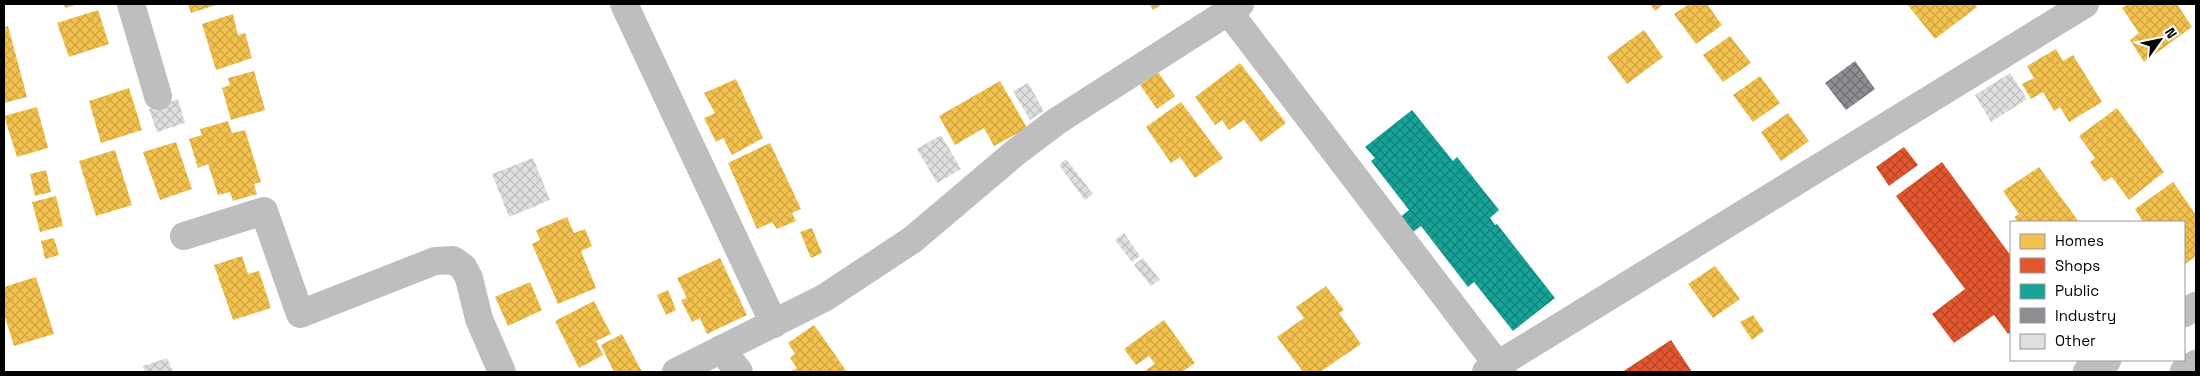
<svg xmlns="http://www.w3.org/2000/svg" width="2200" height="376" viewBox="0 0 2200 376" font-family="'Space Grotesk',sans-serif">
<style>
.homes{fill:url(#homes-cross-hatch)}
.shops{fill:url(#shops-cross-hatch)}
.public{fill:url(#public-cross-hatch)}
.industry{fill:url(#industry-cross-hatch)}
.building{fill:url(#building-cross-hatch)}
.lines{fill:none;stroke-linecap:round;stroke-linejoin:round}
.highway-casing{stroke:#dbdbdb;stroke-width:29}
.minor{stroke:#bebebe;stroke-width:28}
.highway{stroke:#bebebe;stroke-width:28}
</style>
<defs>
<pattern id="homes-cross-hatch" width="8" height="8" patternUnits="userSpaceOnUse" patternTransform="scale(1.25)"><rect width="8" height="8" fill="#f2c14e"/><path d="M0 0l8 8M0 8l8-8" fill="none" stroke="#cea442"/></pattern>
<pattern id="shops-cross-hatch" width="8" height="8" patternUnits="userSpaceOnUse" patternTransform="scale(1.25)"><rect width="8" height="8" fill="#e4572e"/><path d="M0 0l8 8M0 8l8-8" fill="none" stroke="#b64625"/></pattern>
<pattern id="public-cross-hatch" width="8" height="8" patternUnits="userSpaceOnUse" patternTransform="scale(1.25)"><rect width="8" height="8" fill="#17a398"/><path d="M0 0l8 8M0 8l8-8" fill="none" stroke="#12827a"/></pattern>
<pattern id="industry-cross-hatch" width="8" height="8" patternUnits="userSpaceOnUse" patternTransform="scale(1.25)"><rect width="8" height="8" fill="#8d8d92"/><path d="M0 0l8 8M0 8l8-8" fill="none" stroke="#717175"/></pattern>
<pattern id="building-cross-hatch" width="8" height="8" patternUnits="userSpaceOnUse" patternTransform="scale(1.25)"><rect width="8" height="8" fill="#dfdfdf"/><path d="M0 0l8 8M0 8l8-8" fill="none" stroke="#bebebe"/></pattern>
</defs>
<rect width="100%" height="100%" fill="#fff"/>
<g class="homes">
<path d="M64 4H78L65 8Z"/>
<path d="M188 4H219L191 13Z"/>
<path d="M1149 4H1163L1153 10Z"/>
<path d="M1650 4H1664L1655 11Z"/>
<path d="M1689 4H1707L1722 25 1696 44 1674 14Z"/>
<path d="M1907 4H1974L1977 7 1935 39Z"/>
<path d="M2128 4H2177L2192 27 2144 62 2130 40 2139 33 2122 8Z"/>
<path d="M98 10 109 44 69 57 57 23Z"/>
<path d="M233 14 238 35 245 33 252 58 216 70 202 24Z"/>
<path d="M8 26 27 97 4 103V27Z"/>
<path d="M1644 30 1663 57 1627 84 1607 57Z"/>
<path d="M1730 36 1751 63 1723 82 1703 55Z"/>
<path d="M2056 49 2063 61 2073 55 2102 102 2069 122 2060 107 2054 111 2043 92 2031 99 2022 84 2034 78 2027 66Z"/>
<path d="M1240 63 1286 123 1261 142 1244 120 1229 130 1222 120 1215 125 1195 97Z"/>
<path d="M254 71 265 110 231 120 222 88 230 85 228 78Z"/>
<path d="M1158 72 1175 96 1157 109 1140 85Z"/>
<path d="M1760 76 1780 103 1753 122 1733 95Z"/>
<path d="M736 79 763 138 732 155 723 138 716 142 704 118 715 113 704 93Z"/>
<path d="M1000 81 1027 128 994 146 984 128 955 145 939 116Z"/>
<path d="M129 88 142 130 101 143 89 101Z"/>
<path d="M1181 102 1223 158 1195 178 1180 157 1171 163 1146 127Z"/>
<path d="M37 107 48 148 17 157 4 116Z"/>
<path d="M2117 108 2164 172 2129 200 2112 177 2104 182 2090 162 2095 158 2079 136Z"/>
<path d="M1788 113 1809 141 1781 161 1761 132Z"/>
<path d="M228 121 232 133 245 130 261 182 254 184 257 194 233 201 230 192 218 195 208 164 198 168 189 139 202 135 200 129Z"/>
<path d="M176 142 192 189 160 200 143 152Z"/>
<path d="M770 143 801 209 792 213 796 221 777 229 772 222 757 229 728 163Z"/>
<path d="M115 150 132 205 96 216 79 161Z"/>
<path d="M2039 167 2079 222H2018L2014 217 2019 214 2003 191Z"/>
<path d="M46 170 51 192 35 196 30 174Z"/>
<path d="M2173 182 2196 215V256L2184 265V222H2143L2135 209Z"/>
<path d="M56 196 63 226 40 232 32 202Z"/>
<path d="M567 217 574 233 585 229 592 246 581 251 596 288 558 304 532 244 540 240 536 230Z"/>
<path d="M812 228 822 253 811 258 800 232Z"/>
<path d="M54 238 59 255 45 259 41 241Z"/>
<path d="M242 256 248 274 259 271 271 308 233 320 214 265Z"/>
<path d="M720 258 747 315 707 334 700 318 692 322 681 300 687 298 677 278Z"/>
<path d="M1715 266 1740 299 1713 318 1688 284Z"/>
<path d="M36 277 54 334 14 346 4 314V287Z"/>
<path d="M530 282 542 310 508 326 495 297Z"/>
<path d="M1326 286 1344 310 1339 313 1361 344 1320 372H1303L1277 337 1304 318 1296 307Z"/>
<path d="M668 290 676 310 666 315 657 295Z"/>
<path d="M594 301 611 334 596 341 603 355 579 368 555 321Z"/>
<path d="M1753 315 1764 331 1752 340 1740 322Z"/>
<path d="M1164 320 1195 363 1182 372H1143L1155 364 1149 356 1136 365 1124 349Z"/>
<path d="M814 325 822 336 847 372H790L797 368 790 358 795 354 788 343Z"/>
<path d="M622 334 642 372H614L601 345Z"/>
</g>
<g class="shops">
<path d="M1904 147 1918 165 1889 186 1876 167Z"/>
<path d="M1942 162 2011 256V332L2008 334 1994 315 1954 343 1932 314 1965 289 1896 196Z"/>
<path d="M1671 340 1692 372H1622Z"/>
</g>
<path class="public" d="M1412 110 1453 161 1457 157 1499 210 1490 218 1495 225 1497 224 1555 298 1513 331 1474 282 1468 287 1421 226 1409 235 1397 220 1409 210 1371 161 1375 158 1365 147Z"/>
<path class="industry" d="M1855 61 1875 89 1846 110 1825 83Z"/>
<g class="building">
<path d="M2010 73 2027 99 1991 122 1975 95Z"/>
<path d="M1028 83 1044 111 1030 120 1013 91Z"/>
<path d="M178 99 185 123 157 132 149 109Z"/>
<path d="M941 135 961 169 937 183 917 149Z"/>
<path d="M533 158 550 200 509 217 492 174Z"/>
<path d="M1066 159 1093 194 1085 200 1059 165Z"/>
<path d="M1124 233 1140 256 1132 262 1115 240Z"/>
<path d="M1143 258 1160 280 1151 286 1134 265Z"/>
<path d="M167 358 173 372H145L143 366Z"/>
</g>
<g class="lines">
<g class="highway-casing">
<g id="highway">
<path d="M2184 313 2196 306"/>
<path d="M2087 372 2107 360"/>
<path d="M2184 372 2196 364"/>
</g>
</g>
<g class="minor">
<path d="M131 4 158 96"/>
<path d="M624 4 774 324"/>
<path d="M1228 11 1503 372"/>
<path d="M184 236 264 211 300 314 435 261 453 260 463 267 469 278 479 319 502 372"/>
<path d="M721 349 739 372"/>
<path d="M676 372 824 298 912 240 1016 152 1057 121 1240 4"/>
<path d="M1486 372 2085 4"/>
</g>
<use href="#highway" class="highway"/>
</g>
<rect width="2200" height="376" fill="none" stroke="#000000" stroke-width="10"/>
<rect x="2010" y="221" width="175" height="140" fill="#ffffff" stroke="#999999"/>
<rect x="2020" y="234" width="25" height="15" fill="#f2c14e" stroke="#999999"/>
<text x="2055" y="246" font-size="15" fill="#000000">Homes</text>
<rect x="2020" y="258" width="25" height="15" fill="#e4572e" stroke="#999999"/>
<text x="2055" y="271" font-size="15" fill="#000000">Shops</text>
<rect x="2020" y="284" width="25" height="15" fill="#17a398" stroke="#999999"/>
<text x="2055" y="296" font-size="15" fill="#000000">Public</text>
<rect x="2020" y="308" width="25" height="15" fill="#8d8d92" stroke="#999999"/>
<text x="2055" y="321" font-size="15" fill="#000000">Industry</text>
<rect x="2020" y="334" width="25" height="15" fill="#dfdfdf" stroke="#999999"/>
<text x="2055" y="346" font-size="15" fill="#000000">Other</text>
<g transform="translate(2160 40) rotate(57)" stroke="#ffffff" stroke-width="4" paint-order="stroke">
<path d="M0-4L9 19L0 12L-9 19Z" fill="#000000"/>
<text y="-8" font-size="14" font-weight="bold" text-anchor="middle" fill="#000000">N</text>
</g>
</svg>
